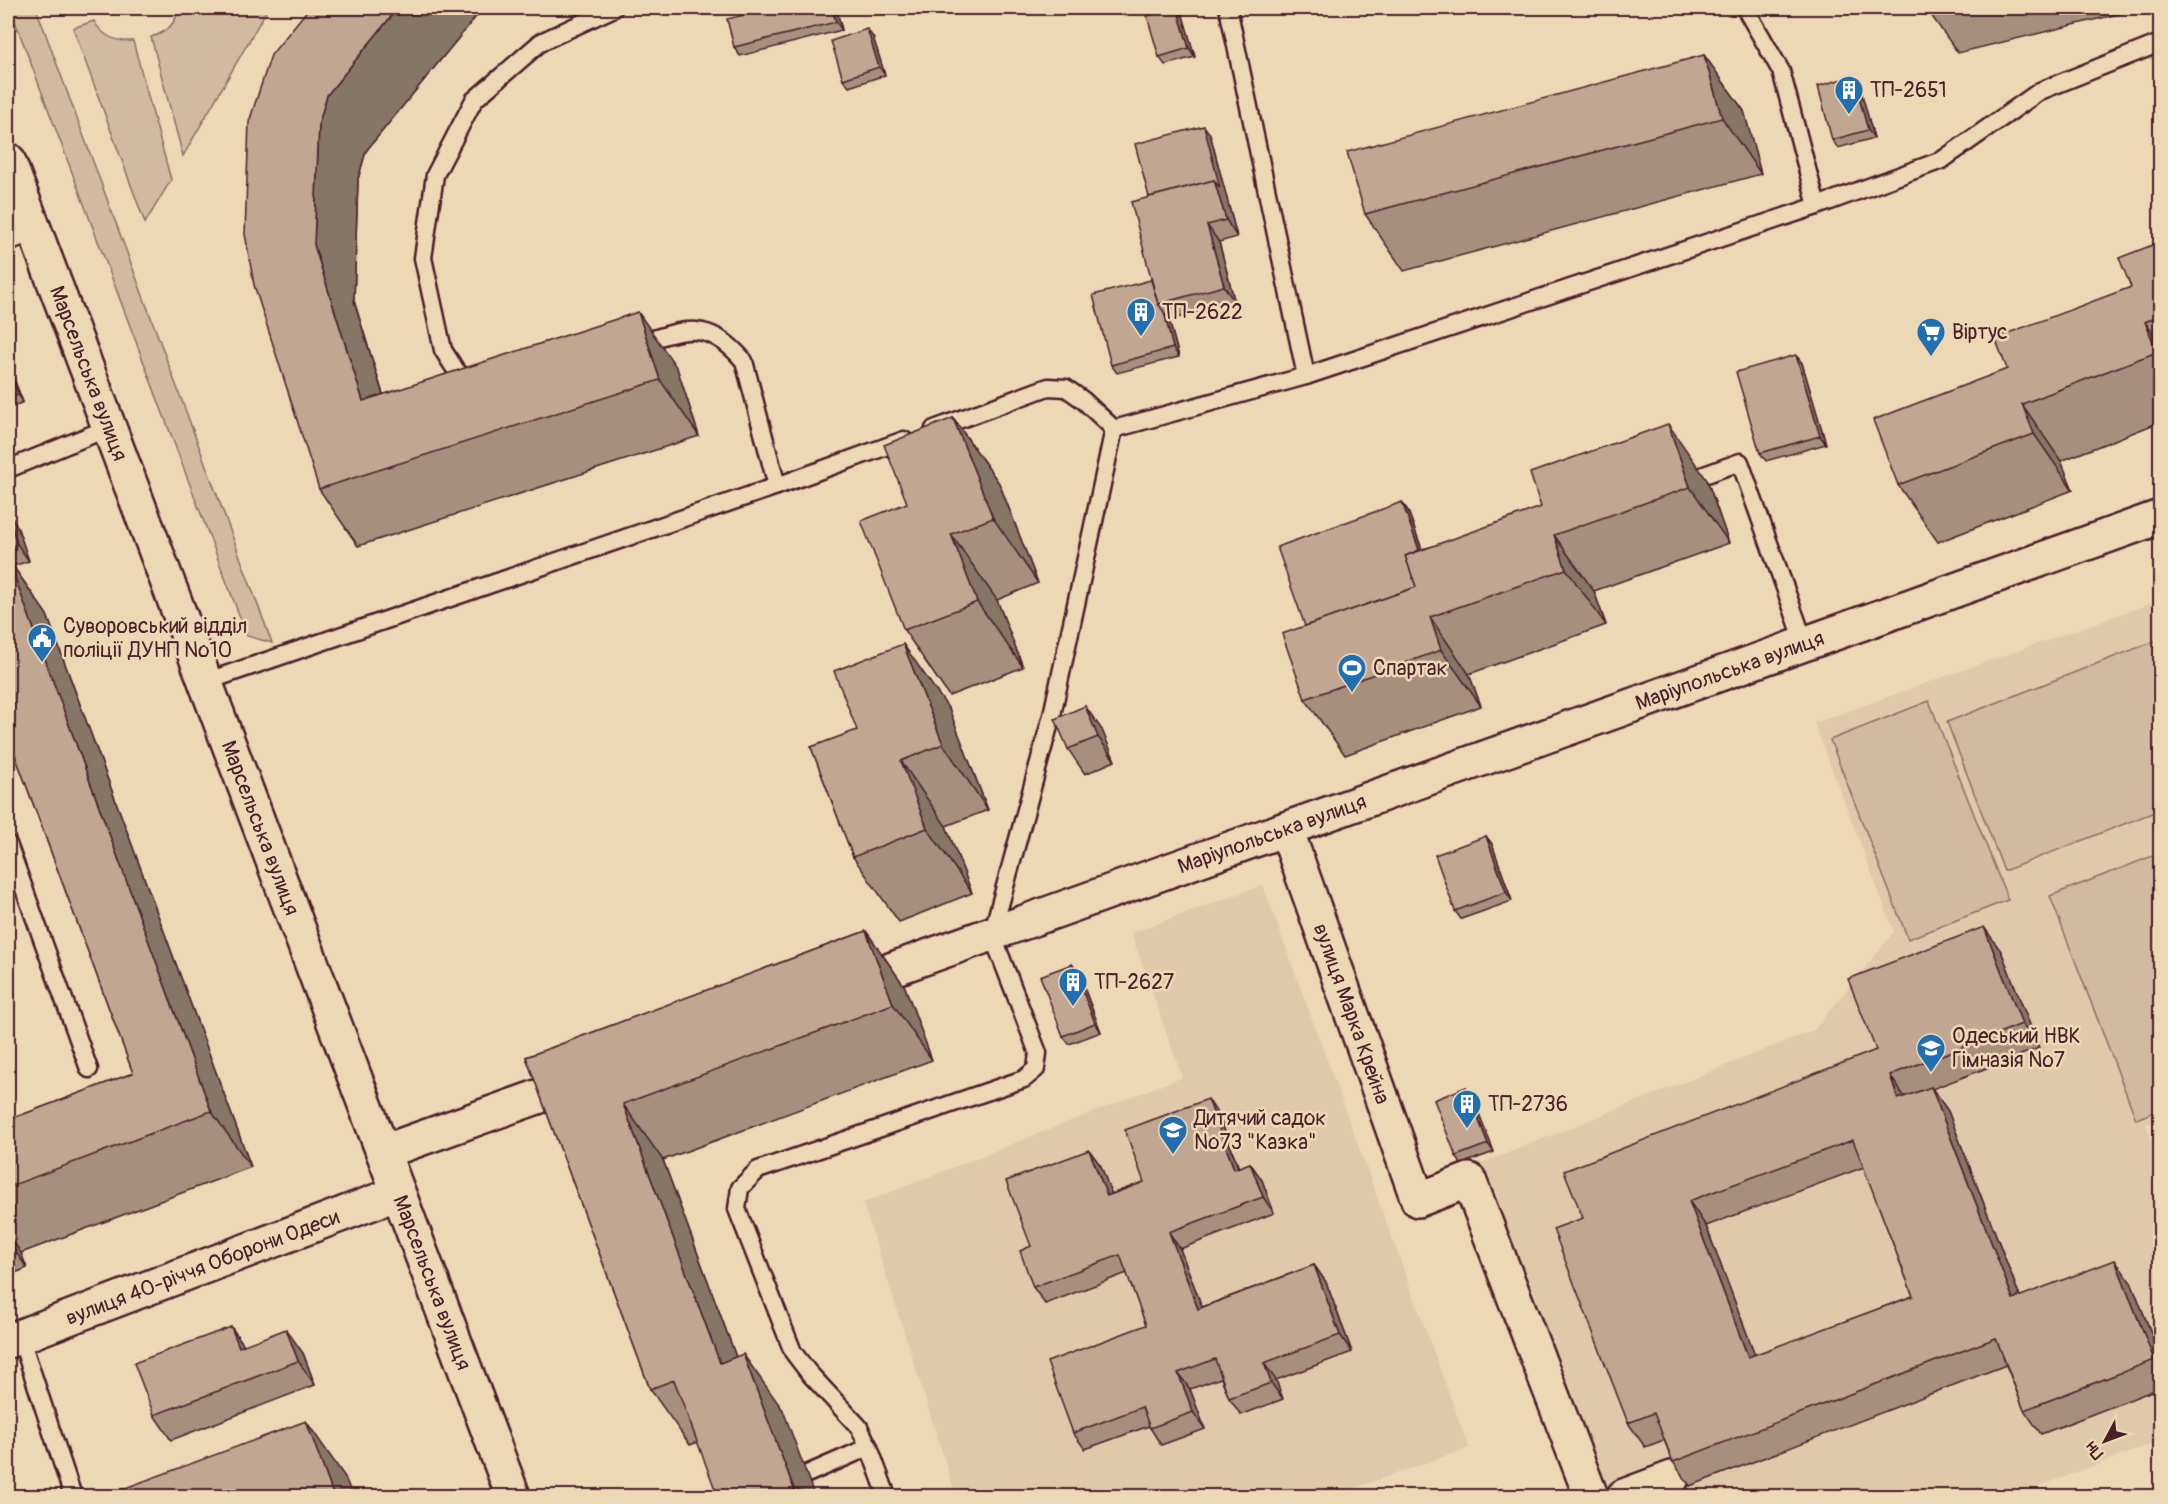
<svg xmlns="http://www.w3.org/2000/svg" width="2168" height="1504" viewBox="0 0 2168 1504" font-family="Pangolin,sans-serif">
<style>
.built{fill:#e0c9ab}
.green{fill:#d2baa0;stroke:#8e6c66;stroke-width:1.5}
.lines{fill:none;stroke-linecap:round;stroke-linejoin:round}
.service-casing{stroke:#4a1f2b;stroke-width:21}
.minor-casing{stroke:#4a1f2b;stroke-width:38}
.tertiary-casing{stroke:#4a1f2b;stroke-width:38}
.service{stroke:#edd8b6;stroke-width:16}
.minor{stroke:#edd8b6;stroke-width:33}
.tertiary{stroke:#edd8b6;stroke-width:33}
.wall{fill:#a6907d;stroke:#4a1f2b;stroke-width:1.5;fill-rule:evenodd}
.shaded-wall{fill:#877566;stroke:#4a1f2b;stroke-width:1.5}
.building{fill:#c1a791;stroke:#4a1f2b;stroke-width:1.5;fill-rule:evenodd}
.labels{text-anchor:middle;stroke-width:5;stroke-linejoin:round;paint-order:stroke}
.poi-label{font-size:21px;fill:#4a1f2b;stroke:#edd8b6;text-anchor:start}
.street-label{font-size:21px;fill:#4a1f2b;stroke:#edd8b6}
</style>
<rect width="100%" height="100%" fill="#edd8b6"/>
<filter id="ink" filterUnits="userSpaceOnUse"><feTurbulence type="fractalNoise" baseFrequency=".0167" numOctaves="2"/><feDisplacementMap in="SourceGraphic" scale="12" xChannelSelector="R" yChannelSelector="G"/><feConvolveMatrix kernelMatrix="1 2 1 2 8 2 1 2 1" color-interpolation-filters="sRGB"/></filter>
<g filter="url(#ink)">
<g class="built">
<path d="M2160 600V1119L2146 1125 2160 1164V1441L2014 1496H1611L1480 1164 1814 1030 1894 932 1814 723Z"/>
<path d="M1263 885 1469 1448 1332 1496H956L863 1203 1182 1077 1131 933Z"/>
</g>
<g class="green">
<path d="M10 8H36L272 643 247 636Z"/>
<path d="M179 8H268L183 156 151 37C166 33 176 23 179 8Z"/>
<path d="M94 21C102 36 116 42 133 41L171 180 145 223 73 28Z"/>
<path d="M2160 639V810L2004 871 1947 722Z"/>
<path d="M1929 701 2008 900 1908 939 1830 740Z"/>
<path d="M2160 853V1110L2136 1119 2050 896Z"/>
</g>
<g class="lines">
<g class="service-casing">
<g id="service">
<path d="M1228 8 1306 376"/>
<path d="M1745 8 1781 71 1817 206"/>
<path d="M8 242 34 232"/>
<path d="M636 345C683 329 708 318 744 361L777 486"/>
<path d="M475 384 457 372 443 350 423 258 435 175 474 100 541 42 614 8"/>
<path d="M934 429 1048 387 1066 388 1083 400 1114 429 1306 376 1817 206 1942 160 2040 91 2160 43"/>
<path d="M8 469 108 428"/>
<path d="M1682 483 1740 462 1805 644"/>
<path d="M205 682 777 486 904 440"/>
<path d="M8 844 89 1069"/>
<path d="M20 1336 73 1496"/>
<path d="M807 1474 869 1447"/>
<path d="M887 1496 869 1447 859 1427 809 1373 793 1352 737 1209 740 1188 758 1170 1024 1079 1036 1069 1038 1053 992 934 1052 715 1114 429"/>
</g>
</g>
<g class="minor-casing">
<g id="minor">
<path id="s1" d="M1286 829 1418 1200 1469 1180 1591 1496"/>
<path id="s2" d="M851 984 2160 517"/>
<path d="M383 1152 582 1081"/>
<path id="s3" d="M8 1341 398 1193"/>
<path d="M1624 1496 1672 1478"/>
</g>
</g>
<g class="tertiary-casing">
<g id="tertiary">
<path id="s4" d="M8 160 513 1496"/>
</g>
</g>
<use href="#service" class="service"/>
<use href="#minor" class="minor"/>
<use href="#tertiary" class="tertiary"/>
</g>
<g class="wall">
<path d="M309 8H483L366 151 358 179 354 301 383 394 677 368 699 436 358 546 319 489Z"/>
<path d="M774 8H836L842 30 740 56 734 47Z"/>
<path d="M1926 8H2143L1958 53Z"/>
<path d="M1183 16 1195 57 1165 65 1159 57Z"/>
<path d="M873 37 885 75 849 87 843 79Z"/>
<path d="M1704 55 1744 111 1761 174 1404 271 1365 214Z"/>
<path d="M1859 84 1874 138 1838 148 1832 140Z"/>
<path d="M1210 134 1237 237 1219 242 1235 303 1169 320 1179 357 1117 373 1111 365 1151 280 1149 197Z"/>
<path d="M2160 242V422L2061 461 2073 490 1938 542 1898 485 2007 369 2131 287Z"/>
<path d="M1796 355 1802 363 1826 444 1766 461 1760 453Z"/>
<path d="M8 364 23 402 8 409Z"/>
<path d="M953 418 999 483 1038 583 997 600 1023 667 949 696 904 630 907 503Z"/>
<path d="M1707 480 1729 543 1594 591 1606 625 1469 674 1481 706 1345 755 1305 699V626L1402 502 1408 511 1422 549Z"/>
<path d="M8 512 17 526 29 561 13 566 47 615 251 1167 21 1253 27 1268 8 1276V1120L133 1073 8 736Z"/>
<path d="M1085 706 1102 730 1115 761 1085 774 1068 749Z"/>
<path d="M949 709 988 810 946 826 972 893 899 922 853 857 811 747Z"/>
<path d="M1486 836 1492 844 1512 901 1461 919 1455 911Z"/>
<path d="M866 931 905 987 932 1060 663 1160 736 1357 783 1410 690 1445 650 1389 526 1057Z"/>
<path d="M2001 951 2039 1048 1932 1089 1948 1111 2020 1297 2132 1284 2160 1356V1388L2041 1434 2024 1410 2006 1365 1690 1486 1673 1462 1664 1440 1645 1447 1628 1423 1583 1218 1876 1050ZM1864 1167 1913 1296 1755 1355 1706 1226Z"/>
<path d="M1078 972 1101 1032 1069 1044 1063 1036Z"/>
<path d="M1472 1096 1494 1152 1461 1164 1456 1156Z"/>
<path d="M1219 1116 1239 1168 1250 1163 1262 1180 1274 1213 1180 1249 1202 1307 1314 1265 1326 1282 1352 1352 1276 1380 1283 1399 1241 1415 1229 1398 1221 1378 1190 1389 1205 1429 1161 1445 1149 1426 1085 1449 1073 1433 1146 1325 1127 1273 1045 1304 1033 1287 1031 1246 1089 1150 1101 1166 1111 1194 1144 1182Z"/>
<path d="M231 1327 244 1345 303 1353 315 1385 171 1440 154 1415Z"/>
</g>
<g class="shaded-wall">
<path d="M398 8H483L366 151 358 179 354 301 402 457 363 401 314 245 319 123 327 95Z"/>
<path d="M832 8H836L842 30 836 22Z"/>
<path d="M1177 8 1183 16 1195 57 1189 48Z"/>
<path d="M867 29 873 37 885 75 879 67Z"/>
<path d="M1704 55 1744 111 1761 174 1722 118Z"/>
<path d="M1853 76 1859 84 1874 138 1868 130Z"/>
<path d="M1204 126 1210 134 1237 237 1226 220 1214 180Z"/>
<path d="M1207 225 1219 242 1235 303 1224 286Z"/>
<path d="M638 312 677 368 699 436 660 380Z"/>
<path d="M1164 312 1169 320 1179 357 1173 348Z"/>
<path d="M2145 322 2160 344V357L2157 352Z"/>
<path d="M1796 355 1802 363 1826 444 1820 436Z"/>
<path d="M8 364 9 366 23 402 18 394 8 369Z"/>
<path d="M2022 404 2061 461 2073 490 2034 434Z"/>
<path d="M953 418 999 483 1038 583 993 518Z"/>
<path d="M1668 424 1707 480 1729 543 1690 487Z"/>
<path d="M1402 502 1408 511 1444 612 1442 613Z"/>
<path d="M8 512 17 526 29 561 17 544 8 515Z"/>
<path d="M951 534 997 600 1023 667 977 602Z"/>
<path d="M1554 535 1594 591 1606 625 1566 569Z"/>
<path d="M8 559 47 615 251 1167 211 1111Z"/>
<path d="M1430 617 1469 674 1481 706 1441 650Z"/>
<path d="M903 644 949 709 988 810 943 744Z"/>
<path d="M1085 706 1102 730 1115 761 1098 737Z"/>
<path d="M901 761 946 826 972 893 927 828Z"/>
<path d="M1486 836 1492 844 1512 901 1506 892Z"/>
<path d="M1984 927 2001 951 2039 1048 2022 1024Z"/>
<path d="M866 931 905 987 932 1060 893 1004Z"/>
<path d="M1072 964 1078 972 1101 1032 1095 1023Z"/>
<path d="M1890 1075 1906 1099H1898Z"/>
<path d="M1466 1087 1472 1096 1494 1152 1488 1144Z"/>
<path d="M1931 1087 1948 1111 2030 1323 2013 1299Z"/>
<path d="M1208 1099 1219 1116 1245 1186 1234 1169Z"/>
<path d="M623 1104 663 1160 759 1419 720 1363Z"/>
<path d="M1089 1150 1101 1166 1118 1212 1107 1196Z"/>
<path d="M1250 1163 1262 1180 1274 1213 1263 1197Z"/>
<path d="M1689 1201 1706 1226 1765 1381 1748 1357Z"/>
<path d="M1169 1232 1180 1249 1209 1325 1198 1309Z"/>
<path d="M8 1233 21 1253 27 1268 8 1241Z"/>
<path d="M2115 1260 2132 1284 2160 1356V1369L2154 1360Z"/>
<path d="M1314 1265 1326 1282 1352 1352 1340 1335Z"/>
<path d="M231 1327 248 1351 239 1347Z"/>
<path d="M286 1329 303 1353 315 1385 298 1361Z"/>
<path d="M743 1354 783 1410 815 1497H797Z"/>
<path d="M1264 1363 1276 1380 1283 1399 1271 1383Z"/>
<path d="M1178 1373 1190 1389 1205 1429 1193 1412Z"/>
<path d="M306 1421 345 1477 353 1497H334Z"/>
</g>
<g class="building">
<path d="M309 8H398L327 95 319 123 314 245 363 401 638 312 660 380 319 489 254 285 245 234 249 122 271 55Z"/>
<path d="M774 8H832L836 22 734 47 727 19Z"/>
<path d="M1177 8 1189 48 1159 57 1147 16Z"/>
<path d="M867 29 879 67 843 79 831 41Z"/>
<path d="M1704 55 1722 118 1365 214 1347 152Z"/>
<path d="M1853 76 1868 130 1832 140 1818 86Z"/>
<path d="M1204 126 1220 188 1214 180 1149 197 1135 144Z"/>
<path d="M1214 180 1226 220 1207 225 1224 286 1158 304 1131 202Z"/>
<path d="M2160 242V315L2145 322 2157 352 2022 404 2034 434 1898 485 1873 420 2007 369 1995 338 2131 287 2119 258Z"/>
<path d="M1151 280 1158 304 1164 312 1173 348 1111 365 1093 295Z"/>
<path d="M1796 355 1820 436 1760 453 1736 372Z"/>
<path d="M8 369 18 394 8 398Z"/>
<path d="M953 418 993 518 951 534 977 602 904 630 861 521 907 503 884 445Z"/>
<path d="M1668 424 1690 487 1554 535 1566 569 1430 617 1441 650 1305 699 1282 634 1416 587 1405 556 1541 507 1530 473Z"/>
<path d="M1402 502 1419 550 1405 556 1416 587 1305 626 1277 547Z"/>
<path d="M8 515 17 544 8 548Z"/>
<path d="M8 559 211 1111 8 1187V1120L133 1073 8 736Z"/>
<path d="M903 644 943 744 901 761 927 828 853 857 811 747 857 730 834 671Z"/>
<path d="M1085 706 1098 737 1068 749 1055 719Z"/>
<path d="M1486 836 1506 892 1455 911 1435 855Z"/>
<path d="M1984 927 2022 1024 1890 1075 1898 1099 1931 1087 2013 1299 2115 1260 2154 1360 2024 1410 1996 1338 1673 1462 1654 1413 1628 1423 1553 1229 1583 1218 1564 1171 1876 1050 1848 979ZM1853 1140 1913 1296 1748 1357 1689 1201Z"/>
<path d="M866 931 893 1004 623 1104 720 1363 743 1354 797 1497H718L674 1380 650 1389 526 1057Z"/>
<path d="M1072 964 1095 1023 1063 1036 1040 976Z"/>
<path d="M1466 1087 1488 1144 1456 1156 1434 1100Z"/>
<path d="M1208 1099 1234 1169 1250 1163 1263 1197 1169 1232 1198 1309 1314 1265 1340 1335 1264 1363 1271 1383 1229 1398 1215 1359 1178 1373 1193 1412 1150 1428 1142 1407 1073 1433 1047 1362 1146 1325 1120 1255 1033 1287 1020 1251 1031 1246 1006 1181 1089 1150 1107 1196 1144 1182 1125 1130Z"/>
<path d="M231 1327 239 1347 286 1329 298 1361 154 1415 134 1363Z"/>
<path d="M306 1421 334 1497H101Z"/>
</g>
</g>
<defs>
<g id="building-pin" transform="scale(1.5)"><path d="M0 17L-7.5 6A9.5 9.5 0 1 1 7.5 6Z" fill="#1f6fb2" stroke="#edd8b6"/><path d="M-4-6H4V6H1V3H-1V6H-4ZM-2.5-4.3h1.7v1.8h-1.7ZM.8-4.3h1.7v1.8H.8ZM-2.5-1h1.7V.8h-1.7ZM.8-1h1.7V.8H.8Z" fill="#fff"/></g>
<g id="supermarket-pin" transform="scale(1.5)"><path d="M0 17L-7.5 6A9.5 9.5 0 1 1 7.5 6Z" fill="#1f6fb2" stroke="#edd8b6"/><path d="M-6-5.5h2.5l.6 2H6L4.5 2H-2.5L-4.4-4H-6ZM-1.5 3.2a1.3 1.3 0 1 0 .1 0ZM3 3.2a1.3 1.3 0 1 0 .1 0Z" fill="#fff"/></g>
<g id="civic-pin" transform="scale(1.5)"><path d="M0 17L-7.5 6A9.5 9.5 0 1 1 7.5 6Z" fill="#1f6fb2" stroke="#edd8b6"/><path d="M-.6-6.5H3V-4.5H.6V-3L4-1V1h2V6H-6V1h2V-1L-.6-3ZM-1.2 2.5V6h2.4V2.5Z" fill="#fff"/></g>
<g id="stadium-pin" transform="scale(1.5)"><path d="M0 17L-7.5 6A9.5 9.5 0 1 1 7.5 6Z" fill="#1f6fb2" stroke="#edd8b6"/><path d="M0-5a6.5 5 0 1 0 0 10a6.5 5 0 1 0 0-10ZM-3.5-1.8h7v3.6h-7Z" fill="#fff"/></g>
<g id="school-pin" transform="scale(1.5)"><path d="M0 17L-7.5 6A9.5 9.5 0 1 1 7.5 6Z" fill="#1f6fb2" stroke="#edd8b6"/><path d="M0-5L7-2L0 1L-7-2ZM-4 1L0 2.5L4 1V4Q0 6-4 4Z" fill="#fff"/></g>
</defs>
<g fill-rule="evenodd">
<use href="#building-pin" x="1849" y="90"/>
<use href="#building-pin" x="1141" y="312"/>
<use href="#supermarket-pin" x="1931" y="332"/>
<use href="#civic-pin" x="42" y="638"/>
<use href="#stadium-pin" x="1352" y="668"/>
<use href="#building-pin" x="1073" y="982"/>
<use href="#school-pin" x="1931" y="1048"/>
<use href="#building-pin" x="1467" y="1104"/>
<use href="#school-pin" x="1173" y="1130"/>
</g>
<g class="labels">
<g class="poi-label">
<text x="1870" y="97">ТП-2651</text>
<text x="1162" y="319">ТП-2622</text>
<text x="1952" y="339">Вiртус</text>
<text x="63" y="633">Суворовський відділ<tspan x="63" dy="24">поліції ДУНП №10</tspan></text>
<text x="1373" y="675">Спартак</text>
<text x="1094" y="989">ТП-2627</text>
<text x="1952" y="1043">Одеський НВК<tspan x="1952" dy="24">Гімназія №7</tspan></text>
<text x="1488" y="1111">ТП-2736</text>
<text x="1194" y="1125">Дитячий садок<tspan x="1194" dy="24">№73 "Казка"</tspan></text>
</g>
<g class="street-label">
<text dy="7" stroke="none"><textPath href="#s4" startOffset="228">Марсельська вулиця</textPath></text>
<text dy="7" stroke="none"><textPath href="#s2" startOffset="933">Маріупольська вулиця</textPath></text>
<text dy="7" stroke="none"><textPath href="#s4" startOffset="714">Марсельська вулиця</textPath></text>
<text dy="7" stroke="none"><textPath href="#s2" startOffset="447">Маріупольська вулиця</textPath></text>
<text dy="7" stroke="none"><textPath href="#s1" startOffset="196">вулиця Марка Крейна</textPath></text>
<text dy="7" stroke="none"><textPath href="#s3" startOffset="208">вулиця 40-річчя Оборони Одеси</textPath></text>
<text dy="7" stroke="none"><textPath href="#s4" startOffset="1200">Марсельська вулиця</textPath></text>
</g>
</g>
<rect width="2168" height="1504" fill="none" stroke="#edd8b6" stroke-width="30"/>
<rect x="15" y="15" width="2138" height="1474" fill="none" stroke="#4a1f2b" stroke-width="2" filter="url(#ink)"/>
<g transform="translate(2105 1441) rotate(229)" stroke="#edd8b6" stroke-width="4.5" paint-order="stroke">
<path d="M0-4.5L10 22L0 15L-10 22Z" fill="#4a1f2b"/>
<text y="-9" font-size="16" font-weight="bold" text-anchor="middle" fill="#4a1f2b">Пн</text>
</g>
</svg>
